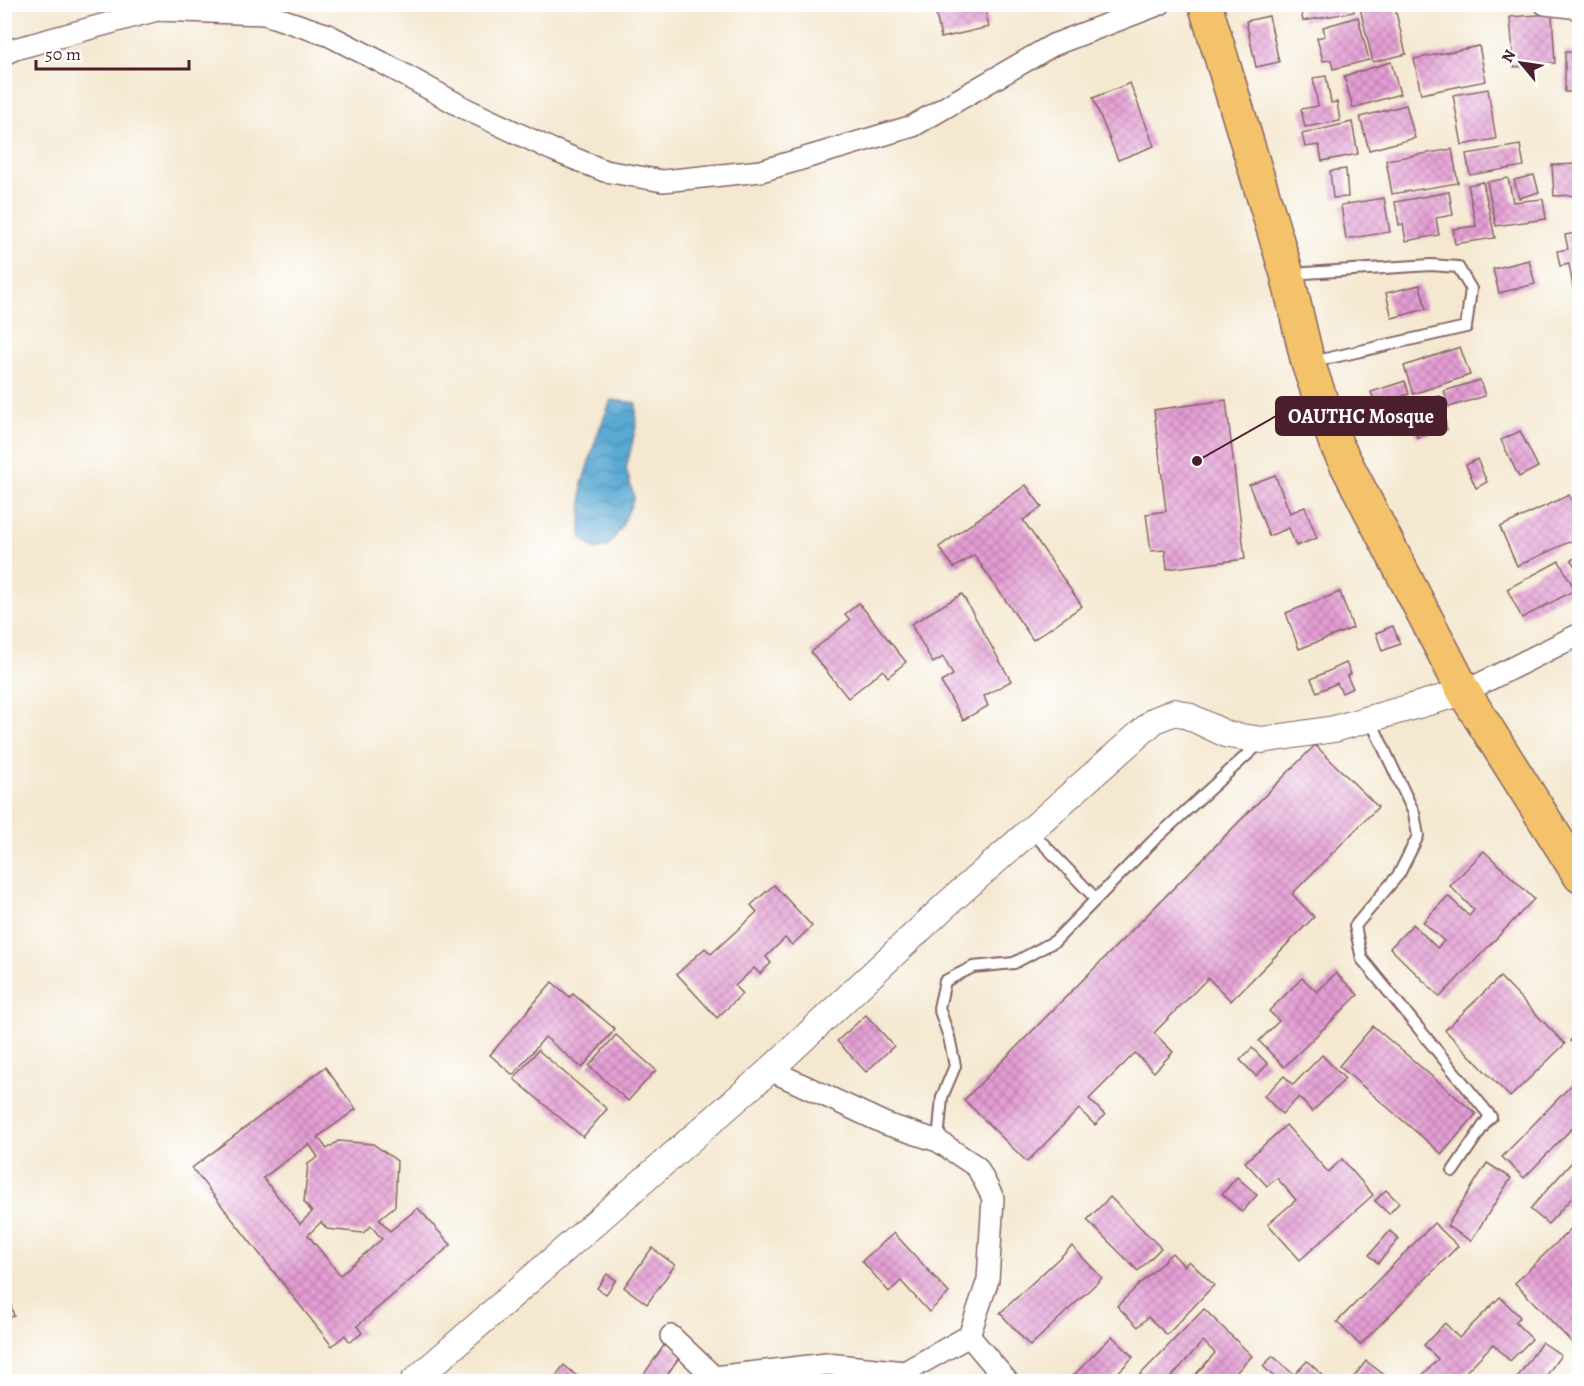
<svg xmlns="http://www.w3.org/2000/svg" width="1584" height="1386" viewBox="0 0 1584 1386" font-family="Alegreya,serif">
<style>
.water{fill:url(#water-waves);stroke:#52647f;stroke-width:1.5}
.building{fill:url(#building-cross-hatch);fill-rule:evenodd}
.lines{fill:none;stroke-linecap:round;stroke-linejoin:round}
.service-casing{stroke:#866565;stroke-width:14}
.minor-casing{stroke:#866565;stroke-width:24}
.tertiary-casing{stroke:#866565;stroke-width:28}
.primary-casing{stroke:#866565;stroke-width:36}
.service{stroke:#fff;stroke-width:10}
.minor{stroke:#fff;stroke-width:21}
.tertiary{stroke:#fff;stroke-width:26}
.primary{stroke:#f3c26a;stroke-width:33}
.leader{fill:none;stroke:#4a1f2b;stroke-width:2}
.callout-dot{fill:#4a1f2b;stroke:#fff;stroke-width:2}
.callout{fill:#4a1f2b;stroke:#4a1f2b;stroke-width:2}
.callout-label{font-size:20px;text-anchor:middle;font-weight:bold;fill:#fff}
</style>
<defs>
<pattern id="water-waves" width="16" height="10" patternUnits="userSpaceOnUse" patternTransform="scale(1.5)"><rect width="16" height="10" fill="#59a9d3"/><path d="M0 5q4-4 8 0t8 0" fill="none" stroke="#4c89ab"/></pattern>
<pattern id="building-cross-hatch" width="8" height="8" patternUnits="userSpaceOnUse" patternTransform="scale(1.5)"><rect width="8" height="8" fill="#e49ed4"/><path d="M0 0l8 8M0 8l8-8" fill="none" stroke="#bb80ac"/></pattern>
</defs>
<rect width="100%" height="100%" fill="#fff"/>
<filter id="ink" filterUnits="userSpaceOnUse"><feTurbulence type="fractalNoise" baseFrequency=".0167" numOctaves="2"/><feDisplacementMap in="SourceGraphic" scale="12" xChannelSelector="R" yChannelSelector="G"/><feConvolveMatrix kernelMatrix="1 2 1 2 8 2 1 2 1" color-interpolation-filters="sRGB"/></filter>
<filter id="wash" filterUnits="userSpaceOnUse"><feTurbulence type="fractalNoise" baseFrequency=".008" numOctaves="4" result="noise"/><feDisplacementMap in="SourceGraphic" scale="24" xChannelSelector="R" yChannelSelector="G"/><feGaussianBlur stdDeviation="1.35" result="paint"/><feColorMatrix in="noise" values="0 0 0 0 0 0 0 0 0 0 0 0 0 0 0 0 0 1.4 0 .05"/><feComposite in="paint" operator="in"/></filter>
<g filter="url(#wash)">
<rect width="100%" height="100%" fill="#f4e8d0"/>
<path class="water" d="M611 400 636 403V427L626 468 634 498 621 528 607 547 595 550 581 537 582 484 597 436Z"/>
<g id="blocks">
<g class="building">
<path d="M934 4H984L989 27 941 38Z"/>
<path d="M1309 4H1353L1354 12 1303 21 1300 6Z"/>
<path d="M1359 4H1394L1406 54 1373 62Z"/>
<path d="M1552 14 1555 63 1514 67 1510 17Z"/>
<path d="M1269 16 1279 62 1256 67 1246 21Z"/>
<path d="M1358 17 1369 60 1333 69 1331 60 1323 61 1317 38 1325 36 1323 27Z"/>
<path d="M1479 46 1486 81 1421 94 1414 59Z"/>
<rect x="1565" y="52" width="15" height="40"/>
<path d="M1391 62 1400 94 1353 108 1344 76Z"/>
<path d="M1326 76 1331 103 1337 102 1340 121 1305 127 1301 109 1318 106 1313 78Z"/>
<path d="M1130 83 1154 146 1118 160 1093 98Z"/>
<path d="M1488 89 1496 139 1462 145 1453 95Z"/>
<path d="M1406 105 1415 138 1369 150 1360 117Z"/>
<path d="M1352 122 1358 154 1322 161 1319 145 1305 147 1302 134Z"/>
<path d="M1520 145 1524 166 1470 175 1466 154Z"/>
<path d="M1452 149 1458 183 1392 194 1386 160Z"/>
<path d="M1580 164V195L1554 196 1552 165Z"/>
<path d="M1346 169 1348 197 1333 198 1330 171Z"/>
<path d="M1534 175 1539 192 1519 198 1514 180Z"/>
<path d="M1508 178 1513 202 1543 199 1546 219 1496 226 1487 182Z"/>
<path d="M1483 182 1495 238 1455 244 1453 229 1476 226 1468 185Z"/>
<path d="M1449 192 1453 215 1436 218 1439 235 1406 241 1403 224 1399 225 1395 202Z"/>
<path d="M1384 198 1390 232 1346 239 1341 205Z"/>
<path d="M1580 232V292L1574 293 1569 264 1560 266 1557 251 1568 249 1565 235Z"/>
<path d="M1529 260 1535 284 1499 293 1493 269Z"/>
<path d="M1420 285 1426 309 1392 318 1386 293Z"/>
<path d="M1460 347 1470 375 1413 394 1404 366Z"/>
<path d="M1480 380 1485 396 1449 407 1444 391Z"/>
<path d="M1405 381 1409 394 1376 405 1371 392Z"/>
<path d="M1440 396 1447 430 1417 437 1409 403Z"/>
<path d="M1226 400 1245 559 1167 569 1165 550 1151 551 1146 514 1166 511 1154 410Z"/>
<path d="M1520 431 1538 467 1519 477 1501 440Z"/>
<path d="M1477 459 1487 482 1476 488 1466 465Z"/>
<path d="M1275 475 1290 513 1305 507 1317 538 1296 546 1289 528 1269 536 1249 485Z"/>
<path d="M1026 485 1042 507 1023 520 1082 606 1033 640 974 555 954 568 939 547Z"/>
<path d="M1569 495 1573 504 1580 501V537L1517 566 1500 527Z"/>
<path d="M1580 555V575L1571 560Z"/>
<path d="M1559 561 1575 590 1522 618 1507 589Z"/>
<path d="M1340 592 1353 628 1299 649 1286 613Z"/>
<path d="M962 594 1011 681 984 696 988 706 963 720 941 682 953 675 943 657 933 663 911 624Z"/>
<path d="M859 603 906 662 888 677 883 670 848 698 811 652 850 620 845 614Z"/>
<path d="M1393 626 1400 644 1382 651 1376 633Z"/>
<path d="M1346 663 1351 674 1347 676 1353 688 1342 693 1337 683 1317 692 1311 679Z"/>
<path d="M1315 745 1378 807 1292 894 1314 917 1231 1001 1208 978 1154 1033 1173 1052 1154 1072 1135 1053 1089 1099 1105 1115 1095 1125 1079 1109 1027 1162 964 1100Z"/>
<path d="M1484 851 1534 899 1440 997 1390 948 1413 924 1437 948 1444 941 1423 922 1448 896 1469 916 1474 910 1450 886Z"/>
<path d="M774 885 812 926 792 945 785 938 766 957 771 963 760 974 754 968 735 986 742 994 717 1018 677 974 705 948 711 954 757 912 751 905Z"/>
<path d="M1336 973 1358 995 1284 1067 1259 1041 1279 1021 1269 1011 1302 978 1317 992Z"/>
<path d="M1500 977 1565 1044 1510 1097 1445 1030Z"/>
<path d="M552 982 570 997 573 994 615 1029 582 1068 545 1037 513 1075 490 1055Z"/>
<path d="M866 1015 894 1046 866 1072 837 1041Z"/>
<path d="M1373 1026 1476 1114 1442 1154 1339 1066Z"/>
<path d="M1580 1031V1049L1570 1041Z"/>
<path d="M616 1035 656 1070 628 1101 589 1066Z"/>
<path d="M1252 1048 1268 1064 1256 1076 1240 1060Z"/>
<path d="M538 1050 607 1109 583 1137 514 1079Z"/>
<path d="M1322 1055 1345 1079 1312 1112 1299 1097 1282 1114 1264 1096 1284 1076 1293 1085Z"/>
<path d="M325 1067 356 1109 318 1137 327 1149 338 1141 373 1144 397 1161 395 1206 379 1219 390 1231 418 1208 451 1245 357 1326 362 1333 350 1342 345 1335 332 1346 192 1168ZM309 1144 318 1157 308 1164 304 1202 312 1212 300 1224 263 1178ZM321 1222 327 1229 363 1233 371 1226 382 1239 340 1275 308 1235Z"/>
<path d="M1580 1076V1120L1524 1178 1502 1157Z"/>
<path d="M1286 1125 1328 1172 1342 1159 1373 1195 1300 1260 1268 1224 1296 1200 1277 1178 1267 1186 1245 1162Z"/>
<path d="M1580 1153V1189L1548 1224 1530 1209Z"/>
<path d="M1487 1163 1511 1178 1471 1241 1447 1226Z"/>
<path d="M1237 1177 1257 1195 1242 1212 1222 1194Z"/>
<path d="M1386 1190 1399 1203 1389 1214 1375 1201Z"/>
<path d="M1110 1197 1161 1248 1138 1271 1087 1220Z"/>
<path d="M1580 1220V1351L1515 1283Z"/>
<path d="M1434 1223 1458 1246 1360 1345 1337 1322Z"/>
<path d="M1390 1231 1399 1239 1378 1263 1369 1255Z"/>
<path d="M894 1233 949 1293 929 1312 901 1281 889 1292 862 1261Z"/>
<path d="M1072 1246 1102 1278 1030 1346 1000 1313Z"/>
<path d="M652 1248 675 1265 647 1304 624 1287Z"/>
<path d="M1172 1253 1184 1266 1189 1261 1214 1285 1167 1335 1148 1317 1138 1327 1117 1306Z"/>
<path d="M607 1274 616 1280 606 1294 597 1288Z"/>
<path d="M1500 1297 1520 1317 1515 1322 1532 1339 1510 1361 1493 1344 1456 1382H1416L1438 1359 1424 1345 1445 1323 1459 1338Z"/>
<path d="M10 1303 14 1316 4 1319V1305Z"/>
<path d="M1204 1309 1252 1356 1227 1382H1189L1215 1353 1203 1341 1167 1382H1133Z"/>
<path d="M1112 1336 1133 1357 1109 1382H1067Z"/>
<path d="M1542 1342 1561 1355 1542 1382H1514Z"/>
<path d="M665 1344 681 1355 662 1382H654L644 1374Z"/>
<path d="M1273 1356 1294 1375 1307 1361 1330 1382H1279L1263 1366Z"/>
<path d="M1366 1361 1387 1377 1383 1382H1350Z"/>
<path d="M564 1365 584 1382H551Z"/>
</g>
</g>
</g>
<g filter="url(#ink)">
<use href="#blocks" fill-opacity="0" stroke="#866565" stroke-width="1.5"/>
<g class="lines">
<g class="service-casing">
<g id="service">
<path d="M1290 274 1431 265 1458 267 1471 289 1466 327 1312 362"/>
<path d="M1370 719 1414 813 1418 836 1399 874 1355 926 1362 959 1491 1117"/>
<path d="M1030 830 1096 899"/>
<path d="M938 1141 942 1097 955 1066 949 1037 939 1008 945 981 973 967 1014 963 1055 941 1153 841 1260 743"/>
<path d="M1453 1171 1490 1116"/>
</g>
</g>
<g class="minor-casing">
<g id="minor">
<path d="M1545 4 1580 8"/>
<path d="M4 54 15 49 157 10 265 14 328 35 383 63 466 109 553 150 605 171 663 181 761 171 913 126 1053 45 1160 4"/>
<path d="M1464 692 1580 634"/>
<path d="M770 1070 886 1124 938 1141 977 1167 993 1198 988 1280 969 1336 905 1372 899 1382"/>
<path d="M671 1336 714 1377V1382"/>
<path d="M969 1336 1008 1382"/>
<path d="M714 1377 827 1364 905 1372"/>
</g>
</g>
<g class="tertiary-casing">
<path id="tertiary" d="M413 1382 770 1070 946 905 1155 720 1175 712 1186 715 1228 735 1262 740 1334 729 1464 692"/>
</g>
<g class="primary-casing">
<path id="primary" d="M1205 4 1287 274 1308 363 1336 444 1464 692 1580 876"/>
</g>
<use href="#service" class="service"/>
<use href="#minor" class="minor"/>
<use href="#tertiary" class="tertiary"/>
<use href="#primary" class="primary"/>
</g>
</g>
<path class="leader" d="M1197 461L1276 416"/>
<circle class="callout-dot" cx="1197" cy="461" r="6"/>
<rect class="callout" x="1276" y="397" width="170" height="38" rx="6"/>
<g class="callout-label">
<text x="1361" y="423">OAUTHC Mosque</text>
</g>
<rect width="1584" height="1386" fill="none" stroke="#fff" stroke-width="24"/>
<g transform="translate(1521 63) rotate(299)" stroke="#ffffff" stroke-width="4.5" paint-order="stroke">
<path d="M0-4.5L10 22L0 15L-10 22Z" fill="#4a1f2b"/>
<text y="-9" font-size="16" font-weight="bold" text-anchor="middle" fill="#4a1f2b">N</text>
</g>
<path d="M36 60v9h153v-9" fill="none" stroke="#4a1f2b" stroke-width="3"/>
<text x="45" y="60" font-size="18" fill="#4a1f2b" stroke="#ffffff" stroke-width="4.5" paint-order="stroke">50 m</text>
</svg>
